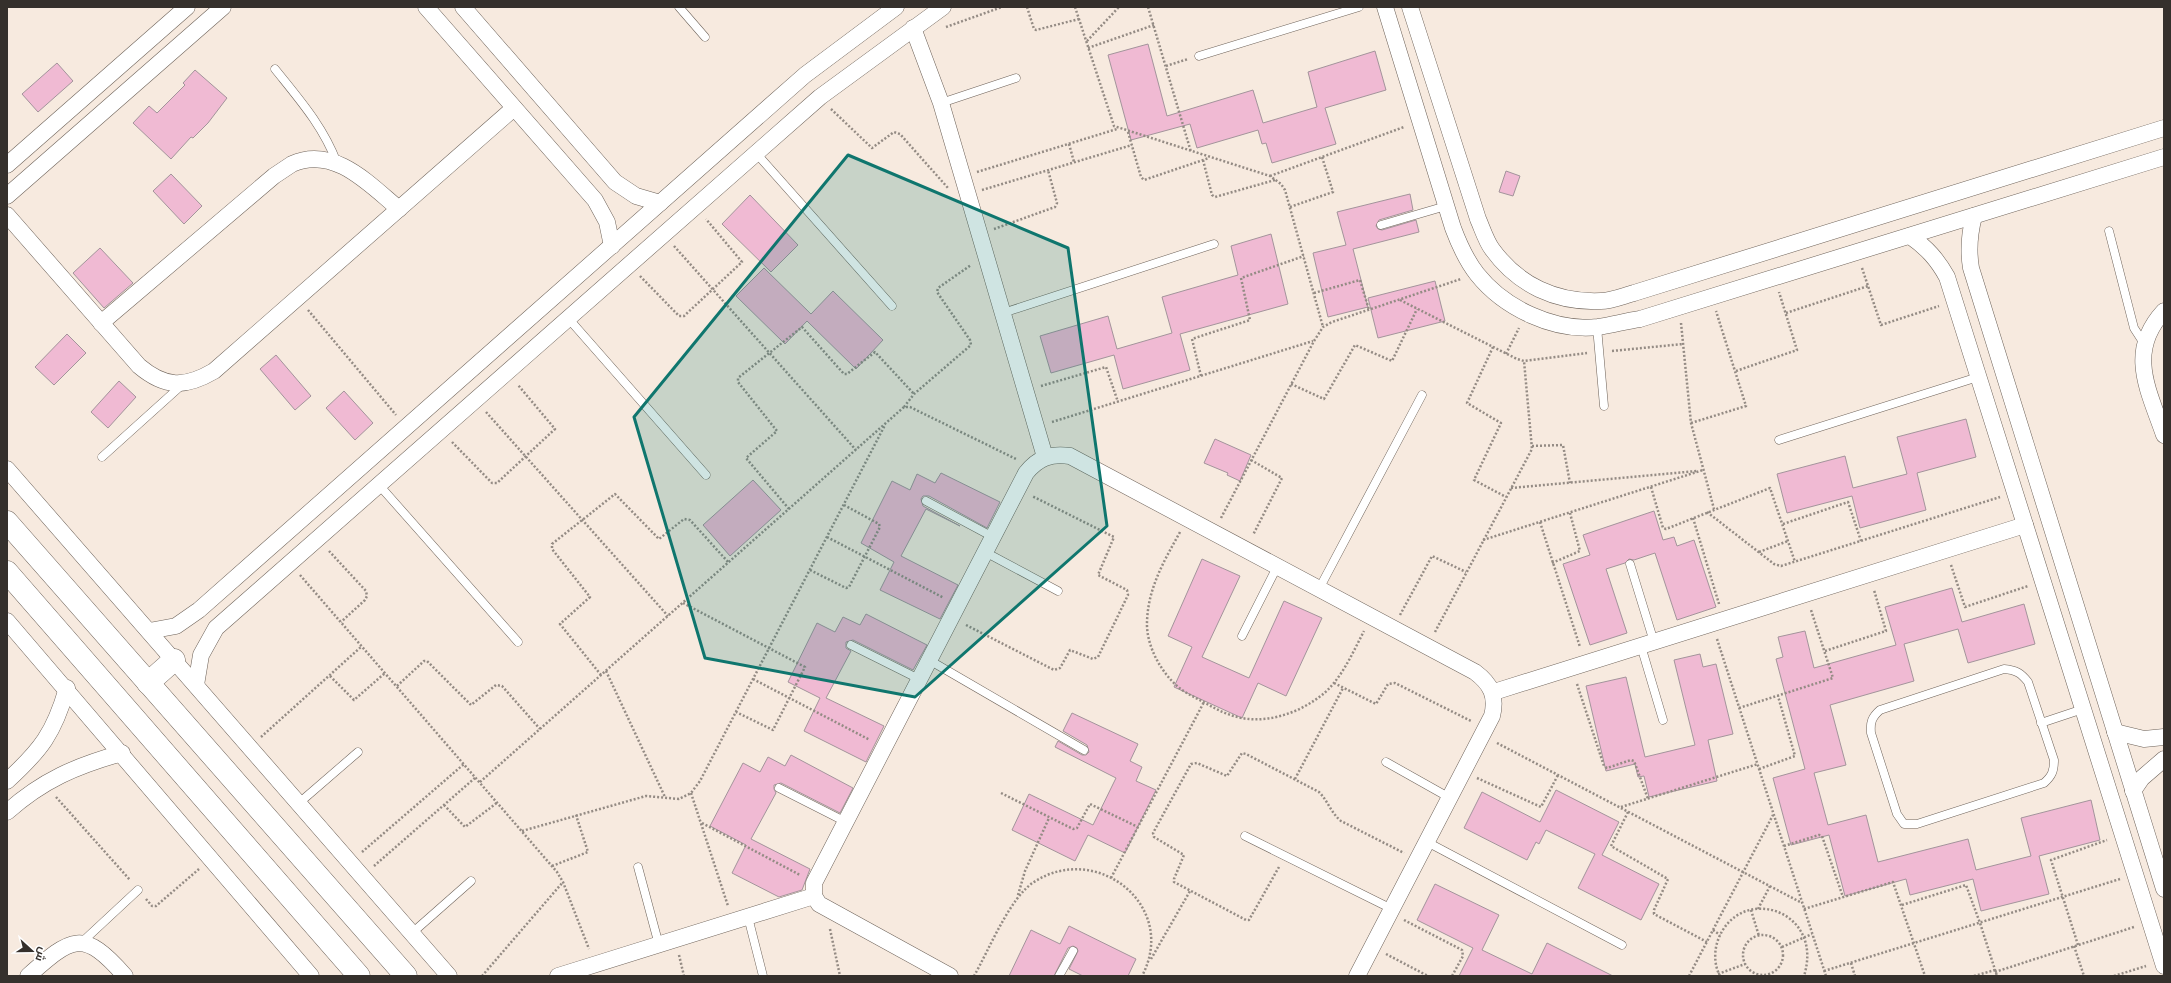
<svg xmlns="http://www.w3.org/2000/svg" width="2171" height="983" viewBox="0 0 2171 983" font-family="'Fira Sans Condensed',Cairo,sans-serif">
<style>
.building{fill:#f0bad3;stroke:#a3949b}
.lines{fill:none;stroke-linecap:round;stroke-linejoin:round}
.lane-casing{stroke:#6e635a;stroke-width:9}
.street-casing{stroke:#6e635a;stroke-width:17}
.secondary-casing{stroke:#6e635a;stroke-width:23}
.path{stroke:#948b84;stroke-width:2.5;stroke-dasharray:2 2;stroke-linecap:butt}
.lane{stroke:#fff;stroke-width:8}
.street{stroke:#fff;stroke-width:16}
.secondary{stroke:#fff;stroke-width:22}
.marked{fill:#0f766e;fill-opacity:0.2;stroke:#0f766e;stroke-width:3;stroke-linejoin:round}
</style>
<rect width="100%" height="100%" fill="#f7eadf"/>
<g class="building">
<path d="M1148 44 1167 116 1253 90 1263 123 1317 107 1308 72 1375 51 1386 90 1325 108 1336 144 1272 163 1266 143 1262 144 1258 130 1197 148 1190 124 1131 140 1108 55Z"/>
<path d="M57 63 73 81 38 112 22 94Z"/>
<path d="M195 70 227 98 208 123 193 138 191 137 171 159 133 123 149 106 157 113 185 85 183 83Z"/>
<path d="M1506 171 1520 176 1513 196 1499 192Z"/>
<path d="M171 174 202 206 184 224 153 191Z"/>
<path d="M1410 194 1413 210 1379 220 1376 226 1378 229 1382 230 1416 220 1419 232 1353 249 1368 307 1328 317 1313 253 1346 245 1337 212Z"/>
<path d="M750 195 798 245 771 272 722 224Z"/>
<path d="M1271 234 1288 304 1180 334 1190 370 1123 389 1114 355 1051 373 1040 336 1108 316 1117 349 1172 333 1162 297 1238 275 1231 246Z"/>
<path d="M100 248 133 283 104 308 73 273Z"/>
<path d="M764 268 811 314 833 291 883 340 856 369 807 321 785 344 736 296Z"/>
<path d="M1435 281 1445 321 1378 338 1368 298Z"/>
<path d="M67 334 86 353 54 385 35 367Z"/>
<path d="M276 355 311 396 295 410 260 369Z"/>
<path d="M119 381 136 397 108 428 91 412Z"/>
<path d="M344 391 373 423 355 440 326 408Z"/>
<path d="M1966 419 1976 457 1917 473 1926 510 1860 528 1852 496 1787 513 1777 474 1845 456 1853 488 1907 474 1897 437Z"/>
<path d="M1215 439 1251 455 1240 481 1227 475 1228 473 1204 463Z"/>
<path d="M941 473 1000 502 987 528 929 496H923L921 499 923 506 960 526 926 509 901 556 958 585 940 619 880 590 894 562 861 543 892 481 910 490 917 474 935 483Z"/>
<path d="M753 480 781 510 730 556 703 525Z"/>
<path d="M1654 511 1663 540 1674 537 1677 546 1694 540 1716 607 1677 620 1655 553 1634 560 1629 559 1625 563 1606 569 1627 633 1590 645 1563 564 1590 555 1583 535Z"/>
<path d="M1202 559 1240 576 1202 657 1249 678 1284 601 1322 618 1286 696 1258 683 1242 718 1174 687 1192 647 1168 636Z"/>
<path d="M1952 588 1962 622 2024 604 2035 644 1968 663 1958 629 1904 644 1914 681 1830 705 1846 765 1814 773 1828 825 1866 815 1878 862 1968 839 1976 870 2031 856 2021 818 2091 800 2100 840 2039 856 2049 894 1981 911 1973 879 1910 895 1906 879 1845 896 1829 835 1791 845 1773 778 1805 769 1776 659 1783 657 1778 637 1805 631 1814 668 1896 645 1885 607Z"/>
<path d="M866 614 927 645 913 670 853 640 846 642V648L851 651 826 698 884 726 866 762 804 731 820 698 788 682 817 623 835 632 843 617 860 625Z"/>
<path d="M1700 654 1703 667 1716 664 1733 734 1708 740 1717 781 1649 797 1644 776 1638 777 1635 764 1606 771 1586 686 1626 677 1645 757 1695 745 1674 660Z"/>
<path d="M1072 713 1138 744 1130 761 1142 767 1136 781 1156 790 1125 853 1088 835 1075 861 1012 830 1029 794 1093 825 1116 778 1055 747 1058 741 1082 755H1086L1089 752 1087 745 1063 731Z"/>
<path d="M791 755 853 788 840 813 781 783 774 785V789L776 793 751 839 810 869 802 890 779 897 732 873 746 845 710 826 743 763 760 772 768 757 785 766Z"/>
<path d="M1556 790 1619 822 1602 855 1659 884 1641 920 1578 888 1595 854 1546 830 1539 844 1536 842 1527 860 1464 828 1482 792 1540 822Z"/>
<path d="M1435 884 1499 915 1482 950 1532 974 1547 943 1613 976H1459L1473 948 1417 920Z"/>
<path d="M1069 926 1136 959 1128 976H1083L1069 969 1078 951 1077 948 1073 946 1068 948 1054 976H1009L1031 930 1060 944Z"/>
</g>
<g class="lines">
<g class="lane-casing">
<g id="lane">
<path d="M679 7 705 37"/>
<path d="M1199 56 1359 7"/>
<path d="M275 69C299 99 323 126 337 163"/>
<path d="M941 103 1016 78"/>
<path d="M756 153 892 306"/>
<path d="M1381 225 1446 206"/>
<path d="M2109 231 2134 328 2145 345"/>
<path d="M1003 313 1214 244"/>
<path d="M568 318 706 475"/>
<path d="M1597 327 1604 406"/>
<path d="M1779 440 1978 377"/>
<path d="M102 457 183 384"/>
<path d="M379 485 518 642"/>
<path d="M926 501 993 537"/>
<path d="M985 552 1058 591"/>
<path d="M1630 564 1654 642"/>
<path d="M1319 589 1422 395"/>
<path d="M1242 636 1277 567"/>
<path d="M851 645 919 679"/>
<path d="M1641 646 1663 720"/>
<path d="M929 660 1084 750"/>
<path d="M2004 669C2016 670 2021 673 2028 682L2054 760C2054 771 2052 776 2044 783L1917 824H1904L1897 814 1871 733C1870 722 1872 717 1880 710Z"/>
<path d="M2041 723 2083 709"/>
<path d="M1386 762 1450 798"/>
<path d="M779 788 846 822"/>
<path d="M299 803 358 752"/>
<path d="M1245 836 1392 909"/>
<path d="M1427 842 1622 945"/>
<path d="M638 867 659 945"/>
<path d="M748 917 763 976"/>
<path d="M412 933 471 881"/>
<path d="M81 943 138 890"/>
<path d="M1059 976 1073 951"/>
</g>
</g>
<g class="street-casing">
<g id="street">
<path d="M426 7 595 200 607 222 612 246"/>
<path d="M463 7 615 182 636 196 660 203"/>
<path d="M1385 7 1453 228C1459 244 1466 260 1477 274 1504 308 1554 332 1598 327 1612 325 1626 321 1640 319L2164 157"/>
<path d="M1410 7 1478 219C1482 228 1486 241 1492 249 1518 285 1556 303 1601 301 1611 301 1623 296 1634 293L2164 128"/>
<path d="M913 28 941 103 1045 457"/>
<path d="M7 165 187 7"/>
<path d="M7 196 223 7"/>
<path d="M7 215 139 366C165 388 185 388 214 371L514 108"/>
<path d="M1974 216C1969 235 1968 250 1971 268L2164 889"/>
<path d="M1910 236C1927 248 1937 259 1947 277L2164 966"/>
<path d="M2164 311C2126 352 2149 391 2164 435"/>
<path d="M101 323 274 176C280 172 286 168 292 164 334 145 370 185 399 209"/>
<path d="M7 469 449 976"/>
<path d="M7 621 311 976"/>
<path d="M149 631 176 626 199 610 805 75 896 7"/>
<path d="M196 685 201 655 216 628 820 97 943 7"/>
<path d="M1494 692 2025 525"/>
<path d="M2115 732 2144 739 2164 737"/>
<path d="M7 781C41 750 54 733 67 688"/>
<path d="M2133 791 2142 778 2164 759"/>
<path d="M7 812C43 780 76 766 122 753"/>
<path d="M28 976C72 937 83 928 125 976"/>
<path d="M558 976 814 896"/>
<path d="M950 976 819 904 814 896V883L1026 473C1038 458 1051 453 1070 456L1475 672C1491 684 1497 696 1492 716L1357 976"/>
</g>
</g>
<g class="secondary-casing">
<g id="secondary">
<path d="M7 522 406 976"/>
<path d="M7 572 359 976"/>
<path d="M148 683 174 660"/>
</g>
</g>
<g class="path">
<path d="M1027 7 1034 29 1036 30 1079 19"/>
<path d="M1075 7 1114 126 1270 176 1281 184 1285 190 1323 327"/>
<path d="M1148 7 1191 152"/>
<path d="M946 27 1002 7"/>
<path d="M1087 41 1119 7"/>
<path d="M1088 48 1154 25"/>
<path d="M1166 66 1188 59"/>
<path d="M831 109 872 148 894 132 900 134 948 188"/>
<path d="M1128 132 1141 177 1144 180 1209 158"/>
<path d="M1069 144 1074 162"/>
<path d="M1203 160 1212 195 1215 197 1275 180"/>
<path d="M977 172 1117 129"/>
<path d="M1270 176 1404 127"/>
<path d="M982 190 1132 145"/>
<path d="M1290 207 1333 192 1322 157"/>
<path d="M994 229 1055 207 1057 203 1048 170"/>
<path d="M674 246 856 450"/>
<path d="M1862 268 1881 325 1939 306"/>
<path d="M640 276 679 316H684L742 262 706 219"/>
<path d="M1314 293 1360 280 1369 310"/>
<path d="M1400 300 1517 359 1524 361 1587 353"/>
<path d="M308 310 396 415"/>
<path d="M1786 313 1868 286"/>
<path d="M1681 323 1691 423 1714 509"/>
<path d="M1493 347 1467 403 1501 423 1474 480 1506 497"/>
<path d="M1612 351 1683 344"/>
<path d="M1506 354 1519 328"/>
<path d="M1736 371 1797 350 1779 292"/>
<path d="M1201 376 1192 339 1250 320 1241 278 1304 256"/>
<path d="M1291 384 1324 399 1355 345 1392 361 1417 309"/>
<path d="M1041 386 1106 367 1118 402"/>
<path d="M904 407 914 394 971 345 970 340 937 292 938 288 971 265"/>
<path d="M486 412 668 616"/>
<path d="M1052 422 1313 341"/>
<path d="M1691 423 1746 406 1716 311"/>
<path d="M452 442 492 483H497L555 429 518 385"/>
<path d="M1532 446 1563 445 1570 483"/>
<path d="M1251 460 1282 478 1253 535"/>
<path d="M1651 487 1663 528 1666 529 1770 488 1795 562"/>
<path d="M1511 488 1697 471"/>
<path d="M789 509 746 458 777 431 738 382V378L802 327 844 374H847L875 352 914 394"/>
<path d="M1707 512 1774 564 1781 566 2000 497"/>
<path d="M1221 518 1314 341 1323 327 1332 322 1461 279"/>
<path d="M1693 518 1719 604"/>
<path d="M1540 522 1580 647"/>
<path d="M1783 524 1848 502 1861 541"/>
<path d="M1180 532C1164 561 1148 588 1147 622 1146 647 1163 676 1182 690 1191 696 1200 700 1209 705 1221 712 1235 718 1249 719 1272 721 1296 713 1315 700 1339 685 1351 656 1364 631"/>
<path d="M827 537 944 598"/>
<path d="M1483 540 1703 470"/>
<path d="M329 551 366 591 367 596 365 600 341 622"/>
<path d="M1759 552 1788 541"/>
<path d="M1552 563 1580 551 1570 513"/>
<path d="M1951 565 1965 607 2028 586"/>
<path d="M810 570 846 588 849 587 880 527 879 524 844 505"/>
<path d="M300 575 557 872 563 882 589 949"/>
<path d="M683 603 805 667 773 730 736 712"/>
<path d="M1400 615 1432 556 1466 572"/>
<path d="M966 625 1054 670 1060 668 1070 650 1093 659 1098 657 1128 595 1127 590 1098 575 1114 537 1032 496"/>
<path d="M1435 632 1532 449 1524 361"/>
<path d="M1717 639 1826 976"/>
<path d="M1825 651 1886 631 1874 590"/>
<path d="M606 671 665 797"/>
<path d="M601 675 560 624 590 597 552 549V544L615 494 659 539 684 519 690 520 728 562"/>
<path d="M330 676 354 700 385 673"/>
<path d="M753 679 870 740"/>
<path d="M1334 683 1376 704 1388 684 1395 683 1471 721"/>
<path d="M1577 684 1604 766 1607 768 1631 760 1634 761 1648 799"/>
<path d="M397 686 424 661H427L471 705 496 685 502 686 540 729"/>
<path d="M1739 708 1833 678 1811 610"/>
<path d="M261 737 362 646"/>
<path d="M1497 743 1802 903"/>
<path d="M1759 769 1795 756 1778 696"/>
<path d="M1477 778 1541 807 1558 775"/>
<path d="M1295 779 1343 688"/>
<path d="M480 782 904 407H910L1016 459"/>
<path d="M691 793 728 906"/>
<path d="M1001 793 1073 829 1077 828 1090 804 1138 827"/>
<path d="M56 797 130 880"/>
<path d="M444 805 465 827 498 802"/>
<path d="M1621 807 1758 764"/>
<path d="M1628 812 1611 846 1668 879 1654 910V914L1707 942"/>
<path d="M702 823 800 875"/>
<path d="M522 831 646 796 679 799 691 793 700 781 885 425"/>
<path d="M1784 846 1819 835 1822 836 1843 897"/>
<path d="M362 852 464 764"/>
<path d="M374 866 476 777"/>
<path d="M552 866 588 852 576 815"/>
<path d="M1279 867 1249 920H1246L1174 882V879L1184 855 1154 837 1153 833 1191 764 1197 763 1227 776 1240 756 1242 753 1246 754 1319 792C1328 801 1331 813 1341 821L1404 853"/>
<path d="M1111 878 1204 702"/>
<path d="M1018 895 1025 871 1049 818"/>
<path d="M146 899 152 906H156L199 869"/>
<path d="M1902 905 1966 885 1980 923 1997 976"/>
<path d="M1758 909 1770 886"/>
<path d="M1804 909 1893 882 1925 976"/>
<path d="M1751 910 1759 936"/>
<path d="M1404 920 1462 950 1463 956 1452 976"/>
<path d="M830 929 840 976"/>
<path d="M1713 930 1720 935"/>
<circle cx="1763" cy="955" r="20"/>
<path d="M2078 945 2051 860 2107 840"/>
<path d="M2074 946 2084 976"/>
<path d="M1782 947 1812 934"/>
<path d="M1386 954 1428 976"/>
<path d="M679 955 684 976"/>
<path d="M1151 959 1190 891"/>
<path d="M1851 963 1855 976"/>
<path d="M1824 971 2120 879"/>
<path d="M1995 972 2134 927"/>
<path d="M1718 974 1745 964"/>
<path d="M482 976 563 882"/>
<path d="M974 976C989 950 1010 897 1034 882 1097 841 1179 906 1142 976"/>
<path d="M1689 976 1773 815"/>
<path d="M1720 976C1714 965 1714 951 1718 940 1739 883 1825 909 1804 976"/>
<path d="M1974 976 1995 970"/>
<path d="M2114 976 2146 966"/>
</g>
<use href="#lane" class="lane"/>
<use href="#street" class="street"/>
<use href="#secondary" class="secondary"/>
</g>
<path class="marked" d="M848 155 1068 248 1107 526 915 697 705 658 634 417Z"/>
<rect width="2171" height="983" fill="none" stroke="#35302c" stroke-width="16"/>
<g transform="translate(32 951) rotate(111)" stroke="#ffffff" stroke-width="3" paint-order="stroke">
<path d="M0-3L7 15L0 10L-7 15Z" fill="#35302c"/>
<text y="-6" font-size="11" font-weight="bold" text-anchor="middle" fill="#35302c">ش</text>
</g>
</svg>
